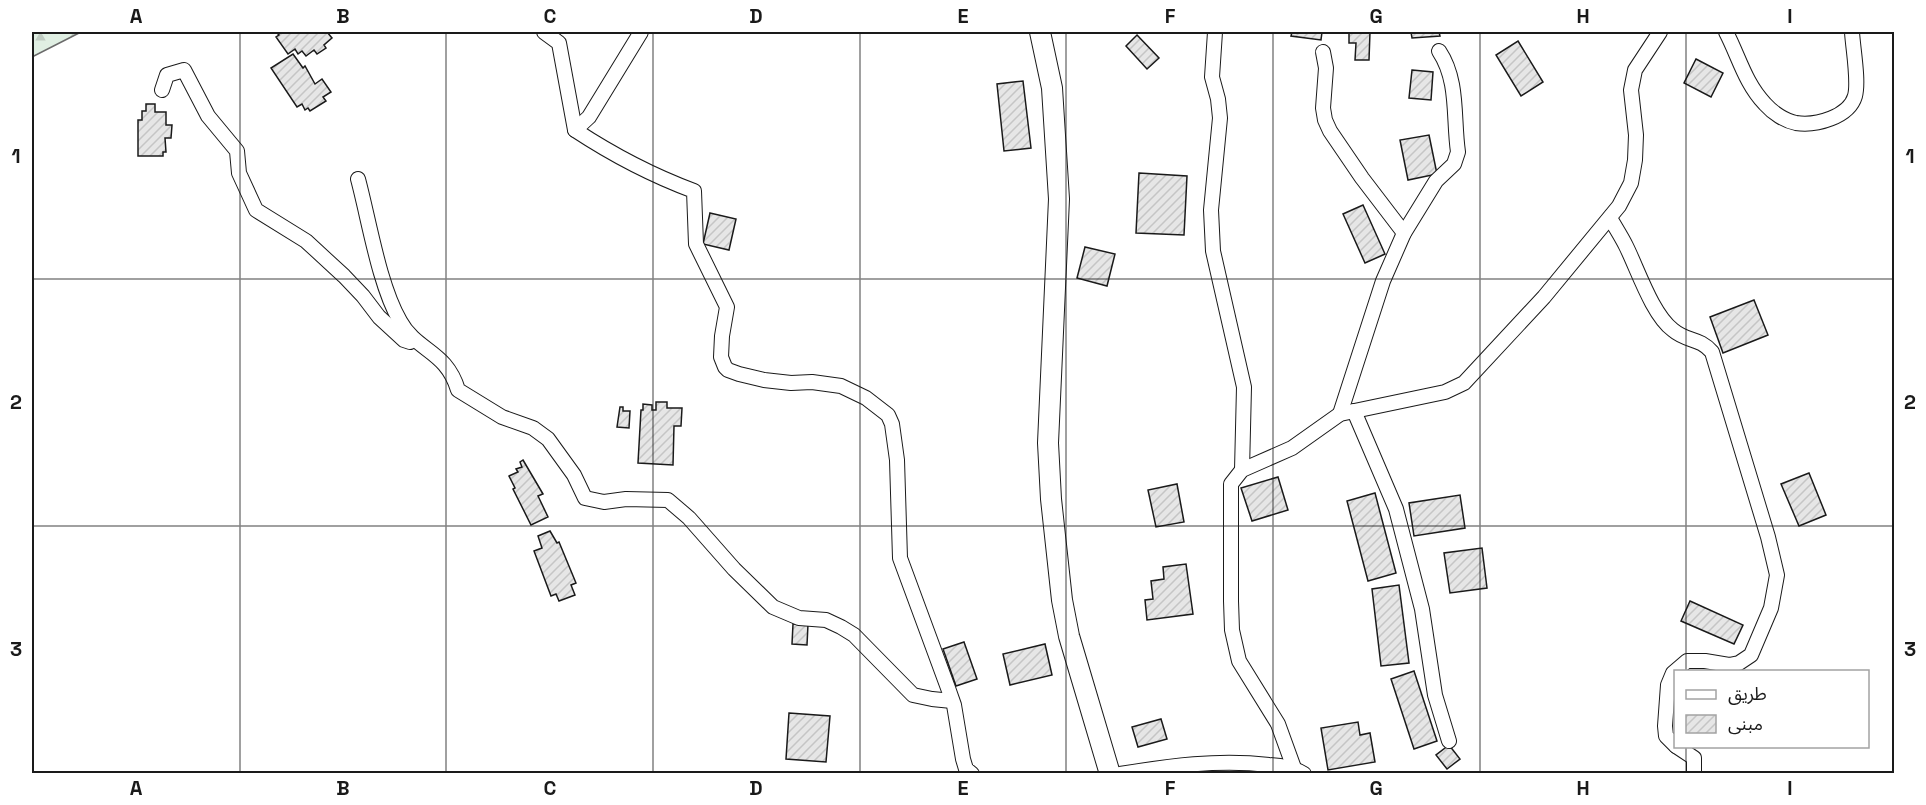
<svg xmlns="http://www.w3.org/2000/svg" width="1926" height="805" viewBox="0 0 1926 805" font-family="'Space Grotesk','Noto Sans Arabic',sans-serif">
<style>
.forest{fill:url(#forest-firs);stroke:#6a6a6a;stroke-width:1.5}
.building{fill:url(#building-hatch);stroke:#1a1a1a;stroke-width:1.5}
.lines{fill:none;stroke-linecap:round;stroke-linejoin:round}
.minor-casing{stroke:#1a1a1a;stroke-width:16}
.secondary-casing{stroke:#1a1a1a;stroke-width:22}
.minor{stroke:#fff;stroke-width:14}
.secondary{stroke:#fff;stroke-width:20}
.grid{fill:none;stroke:#1a1a1a;stroke-width:1.5;stroke-opacity:0.55}
.neatline{fill:none;stroke:#1a1a1a;stroke-width:2}
.grid-label{font-size:20px;text-anchor:middle;font-weight:bold;fill:#1a1a1a}
</style>
<defs>
<pattern id="forest-firs" width="22" height="20" patternUnits="userSpaceOnUse" patternTransform="scale(1.5)"><rect width="22" height="20" fill="#e0efe3"/><path d="M5 1l3.5 6h-7zM16 11l3.5 6h-7z" fill="#c0ccc2"/></pattern>
<pattern id="building-hatch" width="6" height="6" patternUnits="userSpaceOnUse" patternTransform="scale(1.5)"><rect width="6" height="6" fill="#e6e6e6"/><path d="M-1 1l2-2M0 6l6-6M5 7l2-2" fill="none" stroke="#c5c5c5"/></pattern>
</defs>
<rect width="100%" height="100%" fill="#fff"/>
<path class="forest" d="M32 32H81L32 57Z"/>
<g class="building">
<path d="M276 32H327L332 38 324 45 326 48 317 54 314 50 306 56 302 51 298 54 295 49 288 54 276 37 279 35Z"/>
<path d="M1292 32H1322L1321 40 1291 36Z"/>
<path d="M1349 32H1370L1369 60H1355L1356 43H1349Z"/>
<path d="M1411 32H1439L1440 36 1412 38Z"/>
<path d="M1137 35 1159 58 1147 69 1126 46Z"/>
<path d="M1518 41 1543 82 1521 96 1496 55Z"/>
<path d="M293 54 303 68 305 66 315 84 322 79 331 92 323 97 326 101 310 111 308 108 305 110 302 104 297 107 271 68Z"/>
<path d="M1696 59 1723 73 1711 97 1684 83Z"/>
<path d="M1412 70 1433 72 1431 100 1409 98Z"/>
<path d="M1023 81 1031 148 1004 151 997 84Z"/>
<path d="M146 104H155V112H166V125H172L171 138H165L166 152H163V156H138V120H142V111H146Z"/>
<path d="M1429 135 1437 174 1408 180 1400 140Z"/>
<path d="M1139 173 1187 176 1184 235 1136 233Z"/>
<path d="M1363 205 1385 254 1365 263 1343 214Z"/>
<path d="M710 213 736 219 729 250 703 244Z"/>
<path d="M1085 247 1115 254 1107 286 1077 278Z"/>
<path d="M1754 300 1768 335 1723 353 1710 317Z"/>
<path d="M656 402H667V408H682L681 426H674L673 465 638 463 641 410H643V404L652 405V410H656Z"/>
<path d="M620 407H623V411H630L629 428 617 427Z"/>
<path d="M523 460 543 494 538 496 548 517 531 525 513 489 515 488 509 476 518 472 516 469 522 467 520 462Z"/>
<path d="M1809 473 1826 515 1799 526 1781 484Z"/>
<path d="M1278 477 1288 510 1252 521 1241 488Z"/>
<path d="M1177 484 1184 522 1156 527 1148 490Z"/>
<path d="M1375 493 1396 573 1368 581 1347 501Z"/>
<path d="M1460 495 1465 528 1414 536 1409 503Z"/>
<path d="M550 531 557 543 559 542 576 583 571 585 575 595 559 601 556 594 551 596 534 551 542 548 538 536Z"/>
<path d="M1482 548 1487 588 1450 593 1444 553Z"/>
<path d="M1186 564 1193 614 1147 620 1145 600 1153 599 1151 581 1164 579 1163 567Z"/>
<path d="M1399 585 1409 663 1381 666 1372 589Z"/>
<path d="M1690 601 1743 625 1734 644 1681 621Z"/>
<path d="M793 624H808L807 645 792 644Z"/>
<path d="M964 642 977 679 956 686 943 649Z"/>
<path d="M1045 644 1052 675 1010 685 1003 654Z"/>
<path d="M1414 671 1437 741 1414 749 1391 679Z"/>
<path d="M789 713 830 716 826 762 786 759Z"/>
<path d="M1161 719 1167 739 1138 747 1132 727Z"/>
<path d="M1358 722 1360 735 1370 733 1375 762 1328 770 1321 728Z"/>
<path d="M1449 745 1460 759 1447 769 1436 755Z"/>
</g>
<g class="lines">
<g class="minor-casing">
<g id="minor">
<path d="M544 32 559 43 575 130C613 155 651 175 694 191L696 244 727 307 722 336 721 357 725 367 728 370 739 374 764 380 791 383 812 382 841 386 866 398 888 415 892 424 897 460 900 558 948 688 954 705 963 759 966 769 972 774"/>
<path d="M1215 32 1212 77 1218 99 1220 118 1211 210 1213 251 1244 387 1242 470"/>
<path d="M1726 32C1739 57 1745 83 1765 104 1773 113 1785 121 1796 123 1816 126 1849 117 1855 96 1859 81 1853 49 1852 32"/>
<path d="M1323 52 1326 68 1323 108 1325 120 1330 131 1362 178 1404 233"/>
<path d="M162 90 167 75 184 70 208 116 237 151 239 173 256 210 306 241 344 276 363 296 379 317 404 340 410 342"/>
<path d="M575 130 589 117 641 32"/>
<path d="M358 179C369 220 379 285 400 321 417 352 446 350 458 390L502 417 533 428 548 439 574 475 585 498 604 502 626 499 668 500 689 518 734 569 773 607 799 618 826 620 841 627 854 635 913 695 932 699 952 701"/>
<path d="M1610 218C1615 227 1621 236 1626 246 1638 270 1652 314 1673 330 1687 342 1699 337 1712 352L1768 537 1777 575 1771 608 1751 655 1739 663 1729 665 1705 661H1687L1673 673 1668 685 1665 726 1666 736 1676 746"/>
<path d="M1354 411 1396 509 1422 609 1435 695 1449 741"/>
<path d="M1340 414 1383 281 1404 233 1436 181 1454 164 1458 152C1453 118 1459 81 1439 51"/>
<path d="M1676 746 1694 758V774"/>
<path d="M1294 768 1278 724 1239 661 1232 630 1231 601V484L1242 470 1292 448 1340 414 1445 392 1464 383 1544 297 1619 206 1631 183 1635 160 1636 135 1631 90 1635 70 1660 32"/>
<path d="M1120 774C1169 766 1218 759 1269 765 1282 766 1293 767 1304 774"/>
</g>
</g>
<g class="secondary-casing">
<path id="secondary" d="M1040 32 1052 88 1059 199 1048 443 1051 499 1062 600 1069 636 1110 774"/>
</g>
<use href="#minor" class="minor"/>
<use href="#secondary" class="secondary"/>
</g>
<path class="grid" d="M240 32V774M446 32V774M653 32V774M860 32V774M1066 32V774M1273 32V774M1480 32V774M1686 32V672M32 279H1894M32 526H1894M1686 746V774"/>
<rect width="1926" height="805" fill="none" stroke="#ffffff" stroke-width="66"/>
<rect x="1674" y="670" width="195" height="78" fill="#ffffff" stroke="#a3a3a3" stroke-width="1.5"/>
<rect x="1686" y="690" width="30" height="9" fill="#ffffff" stroke="#a3a3a3" stroke-width="1.5"/>
<text x="1728" y="700" font-size="18" fill="#1a1a1a">طريق</text>
<rect x="1686" y="715" width="30" height="18" fill="url(#building-hatch)" stroke="#a3a3a3" stroke-width="1.5"/>
<text x="1728" y="730" font-size="18" fill="#1a1a1a">مبنى</text>
<rect x="33" y="33" width="1860" height="739" class="neatline"/>
<g class="grid-label">
<text x="136" y="23">A</text>
<text x="343" y="23">B</text>
<text x="550" y="23">C</text>
<text x="756" y="23">D</text>
<text x="963" y="23">E</text>
<text x="1170" y="23">F</text>
<text x="1376" y="23">G</text>
<text x="1583" y="23">H</text>
<text x="1790" y="23">I</text>
<text x="16" y="163">1</text>
<text x="1910" y="163">1</text>
<text x="16" y="409">2</text>
<text x="1910" y="409">2</text>
<text x="16" y="656">3</text>
<text x="1910" y="656">3</text>
<text x="136" y="795">A</text>
<text x="343" y="795">B</text>
<text x="550" y="795">C</text>
<text x="756" y="795">D</text>
<text x="963" y="795">E</text>
<text x="1170" y="795">F</text>
<text x="1376" y="795">G</text>
<text x="1583" y="795">H</text>
<text x="1790" y="795">I</text>
</g>
</svg>
